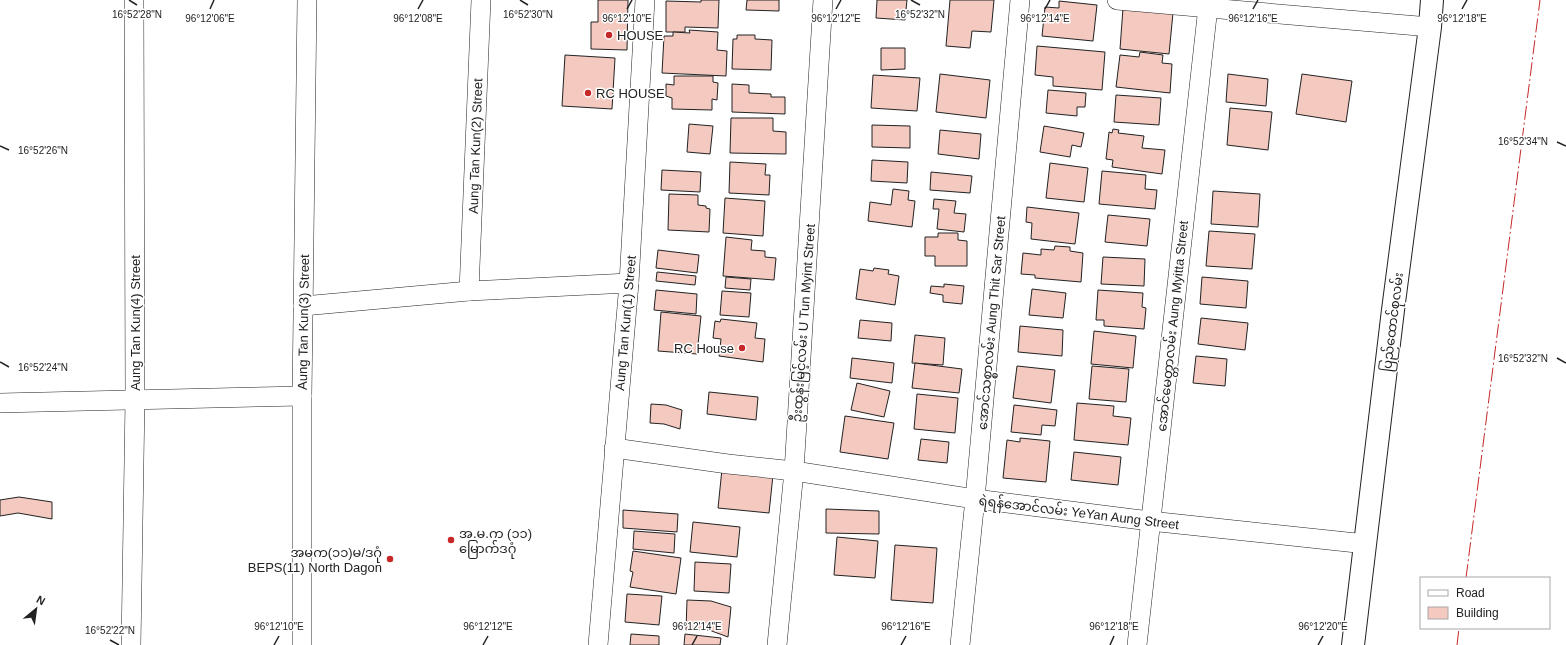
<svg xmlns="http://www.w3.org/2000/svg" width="1566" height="645" viewBox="0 0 1566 645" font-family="Arial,'Noto Sans Myanmar',sans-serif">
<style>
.building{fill:#f3c9c0;stroke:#222}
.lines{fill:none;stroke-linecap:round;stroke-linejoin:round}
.street-casing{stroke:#222;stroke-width:20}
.primary-casing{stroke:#222;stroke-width:24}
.street{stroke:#fff;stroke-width:19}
.primary{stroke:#fff;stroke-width:22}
.power{stroke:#c62828;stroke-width:1;stroke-dasharray:14 3 2 3;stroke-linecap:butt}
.ticks{fill:none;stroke:#222;stroke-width:1.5}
.poi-dot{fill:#c62828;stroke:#fff;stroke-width:1.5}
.labels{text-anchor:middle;stroke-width:3;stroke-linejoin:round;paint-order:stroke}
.poi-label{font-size:13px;fill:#222;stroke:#fff;text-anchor:start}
.street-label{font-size:13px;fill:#222;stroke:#fff}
.ticks-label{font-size:10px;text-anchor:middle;fill:#222;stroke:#fff;stroke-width:3;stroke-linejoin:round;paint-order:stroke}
</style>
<rect width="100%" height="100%" fill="#fff"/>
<g class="building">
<path d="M598 0H628L627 50 591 49V22H598Z"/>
<path d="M701 0H719L718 28 685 27V32H666V1L701 2Z"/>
<path d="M747 0H779V11L746 10Z"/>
<path d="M877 0H907L905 20 876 18Z"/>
<path d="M950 0H994L991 32 972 31 970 48 946 46Z"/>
<path d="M1059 1 1097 5 1093 41 1042 36 1045 7 1059 8Z"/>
<path d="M1123 8 1173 13 1169 54 1120 49Z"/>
<path d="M689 30 718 32 717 50 727 51 726 76 662 73 664 36H673V32L690 33Z"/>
<path d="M737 35H755V39L772 40 771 70 732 69 733 39H737Z"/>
<path d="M1037 46 1105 52 1102 90 1053 86V77L1035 75Z"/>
<path d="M881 48H905V69L881 70Z"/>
<path d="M1140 52 1163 55 1162 63 1172 64 1170 93 1116 87 1120 55 1139 57Z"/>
<path d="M565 55 615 58 612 109 562 106Z"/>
<path d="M940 74 990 80 986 118 936 112Z"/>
<path d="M1228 74 1268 79 1266 106 1226 102Z"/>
<path d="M1302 74 1352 81 1346 122 1296 114Z"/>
<path d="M873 75 920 78 917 111 871 108Z"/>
<path d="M674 76H713V82L718 83 717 100 712 99V110L672 109V98L666 96V84L674 85Z"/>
<path d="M732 84 749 85V93L771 94V97H785V114L732 112Z"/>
<path d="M1048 90 1086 93 1085 107H1077V116L1046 113Z"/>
<path d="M1116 95 1161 98 1159 125 1114 122Z"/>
<path d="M1230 108 1272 112 1268 150 1227 145Z"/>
<path d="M731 118H773V131L786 132V154L730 153Z"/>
<path d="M689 124 713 126 710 154 687 152Z"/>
<path d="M872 125 910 126V148L872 147Z"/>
<path d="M1044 126 1084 133 1081 147 1072 145 1070 157 1040 152Z"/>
<path d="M1113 129 1119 130 1118 133 1144 136 1142 148 1165 150 1162 174 1112 167 1113 160 1106 159 1109 132 1112 133Z"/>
<path d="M940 130 981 134 979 159 938 154Z"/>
<path d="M872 160 908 162 907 183 871 181Z"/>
<path d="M730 162 766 164 765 175H770L769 195 729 193Z"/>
<path d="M1050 163 1088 168 1084 202 1046 198Z"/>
<path d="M662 170 701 172 700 192 661 190Z"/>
<path d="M1102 171 1146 175 1145 189 1157 190 1155 209 1099 204Z"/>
<path d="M931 172 972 176 970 193 930 190Z"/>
<path d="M893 189 909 191 908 200 915 201 912 227 868 221 870 202 891 205Z"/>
<path d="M1213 191 1260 194 1258 227 1211 224Z"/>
<path d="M669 194 698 195V205L706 206V208L710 209 709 232 668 230Z"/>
<path d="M725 198 765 201 763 236 723 233Z"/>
<path d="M934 199 956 201 954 213 966 214 964 232 937 229 939 209H933Z"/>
<path d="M1027 207 1079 213 1075 244 1031 239 1032 223 1026 222Z"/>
<path d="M1108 215 1150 219 1147 246 1105 242Z"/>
<path d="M1209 231 1255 234 1252 269 1206 266Z"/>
<path d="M938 233H958V240L967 241V266H935V256H925V237H938Z"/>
<path d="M726 237 752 240 751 250 765 251V257L776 258 774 280 723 276Z"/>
<path d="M1055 246 1070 247V251L1083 253 1081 282 1035 278V275L1021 274 1023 253 1041 255V249L1054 250Z"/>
<path d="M658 250 699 255 697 273 656 268Z"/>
<path d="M1103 257 1145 259 1144 286 1101 284Z"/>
<path d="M874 268 889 270 888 274 899 276 895 305 856 299 860 269 873 271Z"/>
<path d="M657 272 696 276 695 285 656 281Z"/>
<path d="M726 277 751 279 750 290 725 288Z"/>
<path d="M1202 277 1248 281 1246 308 1200 304Z"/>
<path d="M944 284 964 286 962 304 943 302V295L930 293 931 286 944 287Z"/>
<path d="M1032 289 1066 293 1063 318 1029 315Z"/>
<path d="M656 290 697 294 696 314 654 310Z"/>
<path d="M1098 290 1143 293 1142 307 1146 308 1144 329 1104 326V320H1096Z"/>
<path d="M722 291 751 293 749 317 720 315Z"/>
<path d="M661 312 701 316 697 354 658 351Z"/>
<path d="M1201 318 1248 323 1245 350 1198 344Z"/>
<path d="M721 319 757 323 755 338 765 339 763 362 719 356 721 339 713 338 715 321 720 322Z"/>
<path d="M860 320 892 323 891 341 858 338Z"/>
<path d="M1020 326 1063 330 1062 356 1018 352Z"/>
<path d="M1094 331 1136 336 1133 368 1091 364Z"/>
<path d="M915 335 945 338 943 365 912 363Z"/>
<path d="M1196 356 1227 359 1225 386 1193 383Z"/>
<path d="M852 358 894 363 892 383 850 378Z"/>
<path d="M915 363 962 369 959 393 912 388Z"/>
<path d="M1017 366 1055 370 1051 403 1013 398Z"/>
<path d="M1092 366 1129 369 1126 402 1089 399Z"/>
<path d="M857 383 890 391 884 417 851 410Z"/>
<path d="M709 392 758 397 756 420 707 414Z"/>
<path d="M917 394 958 398 955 433 914 429Z"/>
<path d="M1077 403 1114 406 1113 416 1131 418 1128 445 1074 440Z"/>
<path d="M651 404 666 405 682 410 680 429 664 424 650 423Z"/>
<path d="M1014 405 1057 410 1055 426 1042 425 1041 435 1011 432Z"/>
<path d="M845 416 894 423 888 459 840 452Z"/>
<path d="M1020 438 1050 441 1046 482 1003 478 1007 440 1020 442Z"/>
<path d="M921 439 949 442 947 463 918 460Z"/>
<path d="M1074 452 1121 457 1118 485 1071 480Z"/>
<path d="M722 469 773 475 769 513 718 508Z"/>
<path d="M19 497 52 502V519L18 513 0 516V500Z"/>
<path d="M826 509 879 511V534L826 533Z"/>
<path d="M623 510 678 514 677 532 623 528Z"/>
<path d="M693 522 740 527 737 557 690 552Z"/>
<path d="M634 531 675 534 674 553 633 549Z"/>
<path d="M837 537 878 541 875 578 834 575Z"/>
<path d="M895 545 937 548 933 603 891 600Z"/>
<path d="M633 551 681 558 676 594 630 587 633 572 630 571Z"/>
<path d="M695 562 731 564 729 593 694 591Z"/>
<path d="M627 594 662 596 659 625 625 622Z"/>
<path d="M687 600 711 601 731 607 728 637 709 630H686Z"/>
<path d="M631 634 659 636V645H630Z"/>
<path d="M685 634 721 638 720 645H684Z"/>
</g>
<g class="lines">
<g class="street-casing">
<g id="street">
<path d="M1117 0 1430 27"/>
<path d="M469 291 481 0"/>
<path d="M303 306 469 291 629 283"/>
<path d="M0 403 302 396"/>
<path d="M614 448 728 464 794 471 975 499 1150 521 1366 544"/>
<path d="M131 645 135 400 134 0"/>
<path d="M302 645V396L307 0"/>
<path d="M598 645 629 283 645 0"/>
<path d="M777 645 794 471 823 0"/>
<path d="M960 645 975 499 1020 0"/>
<path d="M1137 645 1208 7"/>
</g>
</g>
<g class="primary-casing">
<path id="primary" d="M1353 645 1393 310 1430 27 1432 0"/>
</g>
<use href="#street" class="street"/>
<use href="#primary" class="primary"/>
<g class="power">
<path d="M1466 578 1540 0"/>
<path d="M1457 645 1459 628"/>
</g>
</g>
<path class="ticks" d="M129 0 137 5M520 0 528 5M911 0 920 5M210 9 214 0M418 9 423 0M627 9 632 0M836 9 841 0M1045 9 1050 0M1253 9 1258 0M1462 9 1467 0M1557 142 1566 146M0 146 9 150M1557 358 1566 363M0 362 9 367M110 640 119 645M274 645 279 636M483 645 488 636M692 645 697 636M901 645 906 636M1110 645 1114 636M1318 645 1323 636"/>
<g class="poi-dot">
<circle cx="609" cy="35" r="4"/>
<circle cx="588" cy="93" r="4"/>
<circle cx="742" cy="348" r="4"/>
<circle cx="451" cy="540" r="4"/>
<circle cx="390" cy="559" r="4"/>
</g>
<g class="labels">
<g class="poi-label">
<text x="617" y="40">HOUSE</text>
<text x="596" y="98">RC HOUSE</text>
<text x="734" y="353" text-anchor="end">RC House</text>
<text x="459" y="538">အ.မ.က (၁၁)<tspan x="459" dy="15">မြောက်ဒဂုံ</tspan></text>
<text x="382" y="557" text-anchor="end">အမက(၁၁)မ/ဒဂုံ<tspan x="382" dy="15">BEPS(11) North Dagon</tspan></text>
</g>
<g class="street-label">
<text transform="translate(475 146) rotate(-88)" y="5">Aung Tan Kun(2) Street</text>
<text transform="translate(303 322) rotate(-89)" y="5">Aung Tan Kun(3) Street</text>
<text transform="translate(1392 322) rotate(-83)" y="5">ပြည်ထောင်စုလမ်း</text>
<text transform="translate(135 323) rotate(-90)" y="5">Aung Tan Kun(4) Street</text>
<text transform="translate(625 323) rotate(-85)" y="5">Aung Tan Kun(1) Street</text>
<text transform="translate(803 323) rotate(-86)" y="5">ဦးထွန်းမြင့်လမ်း U Tun Myint Street</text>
<text transform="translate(991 323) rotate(-85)" y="5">အောင်သစ္စာလမ်း Aung Thit Sar Street</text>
<text transform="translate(1172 326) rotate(-84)" y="5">အောင်မေတ္တာလမ်း Aung Myitta Street</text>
<text transform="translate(1079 512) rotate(7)" y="5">ရဲရန်အောင်လမ်း YeYan Aung Street</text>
</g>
</g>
<g class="ticks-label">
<text x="137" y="18">16°52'28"N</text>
<text x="528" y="18">16°52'30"N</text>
<text x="920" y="18">16°52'32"N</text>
<text x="210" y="22">96°12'06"E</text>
<text x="418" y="22">96°12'08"E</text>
<text x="627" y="22">96°12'10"E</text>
<text x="836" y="22">96°12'12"E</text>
<text x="1045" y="22">96°12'14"E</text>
<text x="1253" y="22">96°12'16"E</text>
<text x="1462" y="22">96°12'18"E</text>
<text x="1523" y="145">16°52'34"N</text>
<text x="43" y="154">16°52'26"N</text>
<text x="1523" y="362">16°52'32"N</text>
<text x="43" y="371">16°52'24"N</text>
<text x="279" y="630">96°12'10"E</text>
<text x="488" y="630">96°12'12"E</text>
<text x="697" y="630">96°12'14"E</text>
<text x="906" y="630">96°12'16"E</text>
<text x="1114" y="630">96°12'18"E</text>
<text x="1323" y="630">96°12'20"E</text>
<text x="110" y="634">16°52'22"N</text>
</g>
<rect x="1420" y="577" width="130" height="52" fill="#ffffff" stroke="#a7a7a7"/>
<rect x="1428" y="590" width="20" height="6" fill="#ffffff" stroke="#a7a7a7"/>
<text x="1456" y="597" font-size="12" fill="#222222">Road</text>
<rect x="1428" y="607" width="20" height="12" fill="#f3c9c0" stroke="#a7a7a7"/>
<text x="1456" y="617" font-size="12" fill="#222222">Building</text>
<g transform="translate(36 609) rotate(29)" stroke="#ffffff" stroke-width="3" paint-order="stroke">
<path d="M0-3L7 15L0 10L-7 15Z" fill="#222222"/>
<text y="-6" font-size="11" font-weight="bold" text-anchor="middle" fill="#222222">N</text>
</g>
</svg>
